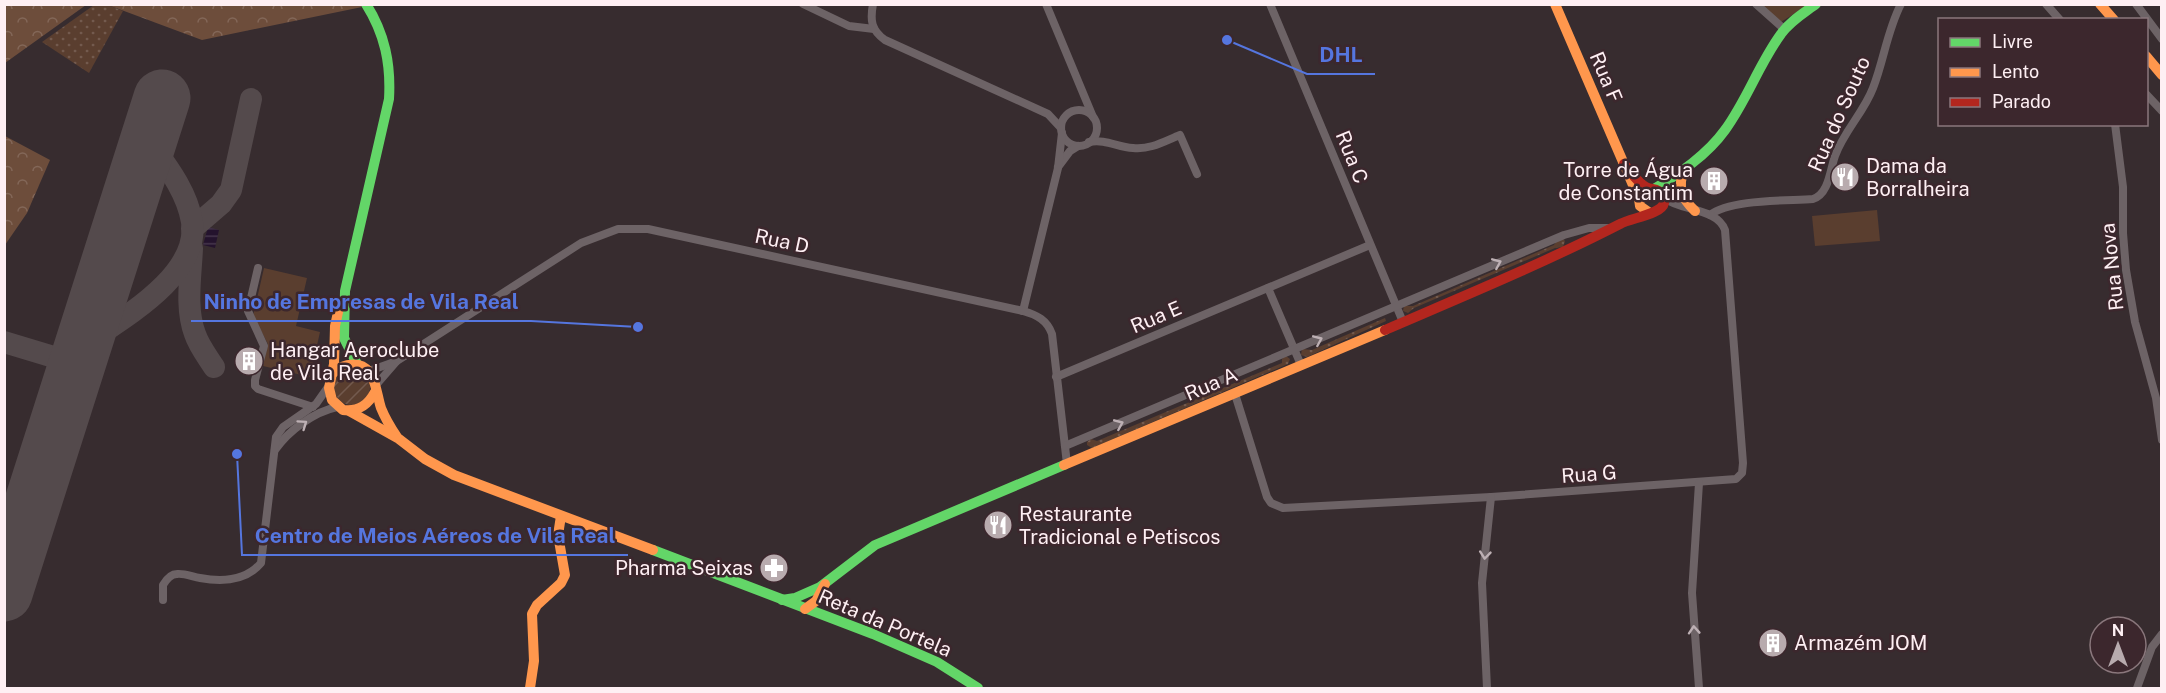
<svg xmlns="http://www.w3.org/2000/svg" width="2166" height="693" viewBox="0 0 2166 693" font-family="'Public Sans',sans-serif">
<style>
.grass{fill:url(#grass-dots)}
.forest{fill:url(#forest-crowns)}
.garden{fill:url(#garden-furrows)}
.pitch{fill:#5a3e2f}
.water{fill:url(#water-rules)}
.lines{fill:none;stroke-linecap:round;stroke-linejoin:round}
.taxiway{stroke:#544a4c;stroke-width:22}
.runway{stroke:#544a4c;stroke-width:57}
.street{stroke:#6d6366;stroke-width:8}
.fast{stroke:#63d668;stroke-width:10}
.slow{stroke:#ff974d;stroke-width:10}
.jam{stroke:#b3261e;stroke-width:10}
.oneway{stroke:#bdb0b4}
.labels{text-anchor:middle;stroke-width:5;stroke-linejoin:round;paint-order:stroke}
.street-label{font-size:20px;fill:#feeff3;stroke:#3c272d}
.poi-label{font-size:20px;fill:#feeff3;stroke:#3c272d;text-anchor:start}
.leader{fill:none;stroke:#5576df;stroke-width:2}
.callout-dot{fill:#5576df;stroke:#3c272d;stroke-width:2}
.callout-label{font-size:21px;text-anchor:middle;font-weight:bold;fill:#5576df;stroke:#3c272d;stroke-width:5;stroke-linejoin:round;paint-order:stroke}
</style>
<defs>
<pattern id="grass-dots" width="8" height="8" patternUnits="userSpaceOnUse" patternTransform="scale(1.5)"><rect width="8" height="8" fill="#5a3e2f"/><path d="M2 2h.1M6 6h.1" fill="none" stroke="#735a4e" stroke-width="1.8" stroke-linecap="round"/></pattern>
<pattern id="forest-crowns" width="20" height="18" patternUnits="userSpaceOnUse" patternTransform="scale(1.5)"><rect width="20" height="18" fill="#6d4d3b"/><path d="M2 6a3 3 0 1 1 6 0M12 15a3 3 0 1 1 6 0" fill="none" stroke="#836758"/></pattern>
<pattern id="garden-furrows" width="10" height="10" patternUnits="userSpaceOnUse" patternTransform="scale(1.5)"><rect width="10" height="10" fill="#5a3e2f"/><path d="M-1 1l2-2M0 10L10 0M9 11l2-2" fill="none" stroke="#735a4e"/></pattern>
<pattern id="water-rules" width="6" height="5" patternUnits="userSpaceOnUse" patternTransform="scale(1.5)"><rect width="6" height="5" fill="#24132d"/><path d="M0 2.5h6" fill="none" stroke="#45364c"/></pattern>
</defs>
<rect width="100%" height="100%" fill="#372c2f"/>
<g class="grass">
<path d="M94 5H108L123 11 89 73 42 42Z"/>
<path d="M1563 239 1565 241 1563 247 1555 248 1414 308 1408 313 1403 311 1404 306H1413L1554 245 1557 240Z"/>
<path d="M1385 318 1386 321 1307 357 1301 355 1302 349 1312 350Z"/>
<path d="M1286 356 1290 359 1288 364 1092 448 1087 445V442L1091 439 1097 441 1282 363V359Z"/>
</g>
<g class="forest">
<path d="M5 4H86V5L5 63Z"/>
<path d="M360 4 362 7 202 40 108 5Z"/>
<path d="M5 136 50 160 27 213 5 245Z"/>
</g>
<circle class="garden" cx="352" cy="387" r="18"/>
<g class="pitch">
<path d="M1759 5H1808L1781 22Z"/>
<path d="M1877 210 1880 241 1815 246 1812 216Z"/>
<path d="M264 268 307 278 296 326 320 332 310 377 263 366 268 344 253 316Z"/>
</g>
<path class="water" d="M208 227 219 230 215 248 203 245Z"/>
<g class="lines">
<g class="taxiway">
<path d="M192 229 221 204 231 190 251 99"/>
<path d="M192 248C191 275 185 308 195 334 199 346 207 356 214 367"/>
<path d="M4 342 77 364"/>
<path d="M84 345C121 319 200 276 192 222 187 191 166 165 148 140"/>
</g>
<path class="runway" d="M4 593 162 98"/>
<g class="street">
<path d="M803 4 849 26 874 29"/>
<path d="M873 4C870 20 871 30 885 40L1048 114 1061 128"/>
<path d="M1046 4 1093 117"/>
<path d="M1270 4 1403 322"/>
<path d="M1756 4 1784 29"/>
<path d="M2046 4 2060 20"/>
<path d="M2136 4 2162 39"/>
<path d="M2146 94 2162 111"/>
<circle cx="1079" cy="128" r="18"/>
<path d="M2115 124 2123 187V233L2126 270 2135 322 2156 398 2162 440"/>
<path d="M1089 142C1106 139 1117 147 1133 148 1150 150 1165 141 1180 135L1197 174"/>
<path d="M1058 167 1070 151 1078 146"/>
<path d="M1710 215C1730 199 1787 201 1813 199 1829 194 1830 170 1835 156 1844 131 1864 112 1873 88 1884 60 1887 31 1901 4"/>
<path d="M258 268 248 311 264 346 255 380V386L258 389 313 407"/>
<path d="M1268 288 1301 365"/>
<path d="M1023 311 1058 168 1062 133"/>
<path d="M369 371 397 361 581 243 618 229H648L1023 311C1037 315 1047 320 1052 334L1067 464"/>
<path d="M1056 377 1370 245"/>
<path d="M376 385 396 362"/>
<path d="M1235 394 1267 497 1271 503 1283 508 1491 497 1736 479 1742 473 1743 463 1725 230C1717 208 1681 211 1664 198"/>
<path d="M1065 446 1564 235 1589 228H1610"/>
<path d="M275 450C289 430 314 412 337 407"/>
<path d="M1699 483 1692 593 1699 688"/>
<path d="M163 600V585C166 580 170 574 177 574 184 573 193 577 200 578 222 582 246 581 261 563L276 437 283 427 316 404 328 387"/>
<path d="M1487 688 1482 583 1491 497"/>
<path d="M2137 688 2152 647 2162 634"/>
</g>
<g class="fast">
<path d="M1654 189C1680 173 1707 155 1725 130 1747 100 1759 64 1781 34 1790 21 1804 13 1816 4"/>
<path d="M357 364 344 338 345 291 389 99C391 64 385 34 366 4"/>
<path d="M653 550 873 634 937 662 978 688"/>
<path d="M782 600 795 598 820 587 875 545 1064 465"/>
</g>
<g class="slow">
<path d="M1555 4 1639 199 1640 206 1650 213"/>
<path d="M2100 4 2114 20"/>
<path d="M2146 56 2162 75"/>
<path d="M1684 170C1677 187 1682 199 1695 211"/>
<path d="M340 303 335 326 334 364 329 388 332 400 343 410C359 412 368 405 375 392"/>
<path d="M332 374C339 367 347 363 358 365 376 369 376 393 381 408 385 418 391 428 397 437"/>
<path d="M349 411 399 439 425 459 454 475 653 550"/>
<path d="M1064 465 1385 330"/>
<path d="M805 609 816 601 825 584"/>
<path d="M530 688 534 661 532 614 537 605 561 583 565 575 558 535 561 516"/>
</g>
<path class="jam" d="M1385 330C1464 296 1544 263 1620 224 1631 218 1662 214 1664 203 1664 202 1663 195 1662 194 1658 188 1651 190 1646 187 1637 182 1631 172 1624 164"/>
</g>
<defs><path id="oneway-chevron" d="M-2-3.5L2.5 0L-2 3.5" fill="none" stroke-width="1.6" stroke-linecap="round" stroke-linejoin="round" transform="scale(1.5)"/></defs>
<g class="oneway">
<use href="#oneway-chevron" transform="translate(1497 263) rotate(-23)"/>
<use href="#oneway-chevron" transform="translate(1318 340) rotate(-23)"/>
<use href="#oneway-chevron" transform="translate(303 424) rotate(-35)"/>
<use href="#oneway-chevron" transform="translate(1119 424) rotate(-23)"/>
<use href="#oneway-chevron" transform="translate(1485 555) rotate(96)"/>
<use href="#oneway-chevron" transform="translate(1694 630) rotate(-94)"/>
</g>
<defs>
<g id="restaurant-disc" transform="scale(1.5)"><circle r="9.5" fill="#b8abae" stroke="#3c272d"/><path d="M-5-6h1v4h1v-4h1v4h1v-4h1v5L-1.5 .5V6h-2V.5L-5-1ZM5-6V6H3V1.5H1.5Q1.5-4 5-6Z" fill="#fff"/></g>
<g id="building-disc" transform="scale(1.5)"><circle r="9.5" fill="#b8abae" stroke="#3c272d"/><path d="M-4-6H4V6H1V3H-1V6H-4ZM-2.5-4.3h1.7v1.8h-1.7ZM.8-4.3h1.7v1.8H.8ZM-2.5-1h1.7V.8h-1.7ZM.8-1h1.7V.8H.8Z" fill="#fff"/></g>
<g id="pharmacy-disc" transform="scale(1.5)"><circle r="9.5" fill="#b8abae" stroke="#3c272d"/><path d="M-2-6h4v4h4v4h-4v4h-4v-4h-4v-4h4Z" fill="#fff"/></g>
</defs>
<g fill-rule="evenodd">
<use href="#restaurant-disc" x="1845" y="177"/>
<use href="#building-disc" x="1714" y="181"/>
<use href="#building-disc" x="249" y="361"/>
<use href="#restaurant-disc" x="998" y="525"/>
<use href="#pharmacy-disc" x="774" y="568"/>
<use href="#building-disc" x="1773" y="643"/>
</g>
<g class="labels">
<g class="street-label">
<text transform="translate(1606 77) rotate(67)" y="7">Rua F</text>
<text transform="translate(1839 114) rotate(-66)" y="7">Rua do Souto</text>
<text transform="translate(1352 157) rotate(68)" y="7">Rua C</text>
<text transform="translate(782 241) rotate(12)" y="7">Rua D</text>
<text transform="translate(2112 267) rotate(-96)" y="7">Rua Nova</text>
<text transform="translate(1156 317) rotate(-23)" y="7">Rua E</text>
<text transform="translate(1211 384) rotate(-23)" y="7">Rua A</text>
<text transform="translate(1589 474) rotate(-4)" y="7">Rua G</text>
<text transform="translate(885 623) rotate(23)" y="7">Reta da Portela</text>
</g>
<g class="poi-label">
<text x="1866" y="173">Dama da<tspan x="1866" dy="23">Borralheira</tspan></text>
<text x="1693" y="177" text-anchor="end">Torre de Água<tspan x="1693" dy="23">de Constantim</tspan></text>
<text x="270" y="357">Hangar Aeroclube<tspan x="270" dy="23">de Vila Real</tspan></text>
<text x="1019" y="521">Restaurante<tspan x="1019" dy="23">Tradicional e Petiscos</tspan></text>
<text x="753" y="575" text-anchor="end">Pharma Seixas</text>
<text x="1794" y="650">Armazém JOM</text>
</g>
</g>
<path class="leader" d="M1227 40L1307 74H1375M638 327L531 321H191M237 454L242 555H628"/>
<g class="callout-dot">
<circle cx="1227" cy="40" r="6"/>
<circle cx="638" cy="327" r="6"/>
<circle cx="237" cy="454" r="6"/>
</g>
<g class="callout-label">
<text x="1341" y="62">DHL</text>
<text x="361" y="309">Ninho de Empresas de Vila Real</text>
<text x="435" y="543">Centro de Meios Aéreos de Vila Real</text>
</g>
<rect width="2166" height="693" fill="none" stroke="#feeff3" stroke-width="12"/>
<rect x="1938" y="18" width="210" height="108" fill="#3c272d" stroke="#8a777c" stroke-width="1.5"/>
<rect x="1950" y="38" width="30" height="9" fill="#63d668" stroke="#8a777c" stroke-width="1.5"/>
<text x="1992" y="48" font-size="18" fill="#feeff3">Livre</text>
<rect x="1950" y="68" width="30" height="9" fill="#ff974d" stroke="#8a777c" stroke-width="1.5"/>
<text x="1992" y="78" font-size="18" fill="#feeff3">Lento</text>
<rect x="1950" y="98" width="30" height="9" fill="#b3261e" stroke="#8a777c" stroke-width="1.5"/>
<text x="1992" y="108" font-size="18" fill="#feeff3">Parado</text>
<g transform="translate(2118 645)"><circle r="28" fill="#3c272d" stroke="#8a777c" stroke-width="1.5"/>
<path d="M0-4.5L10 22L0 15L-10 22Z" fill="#b8abae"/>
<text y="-9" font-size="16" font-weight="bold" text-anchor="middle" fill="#feeff3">N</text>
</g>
</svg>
